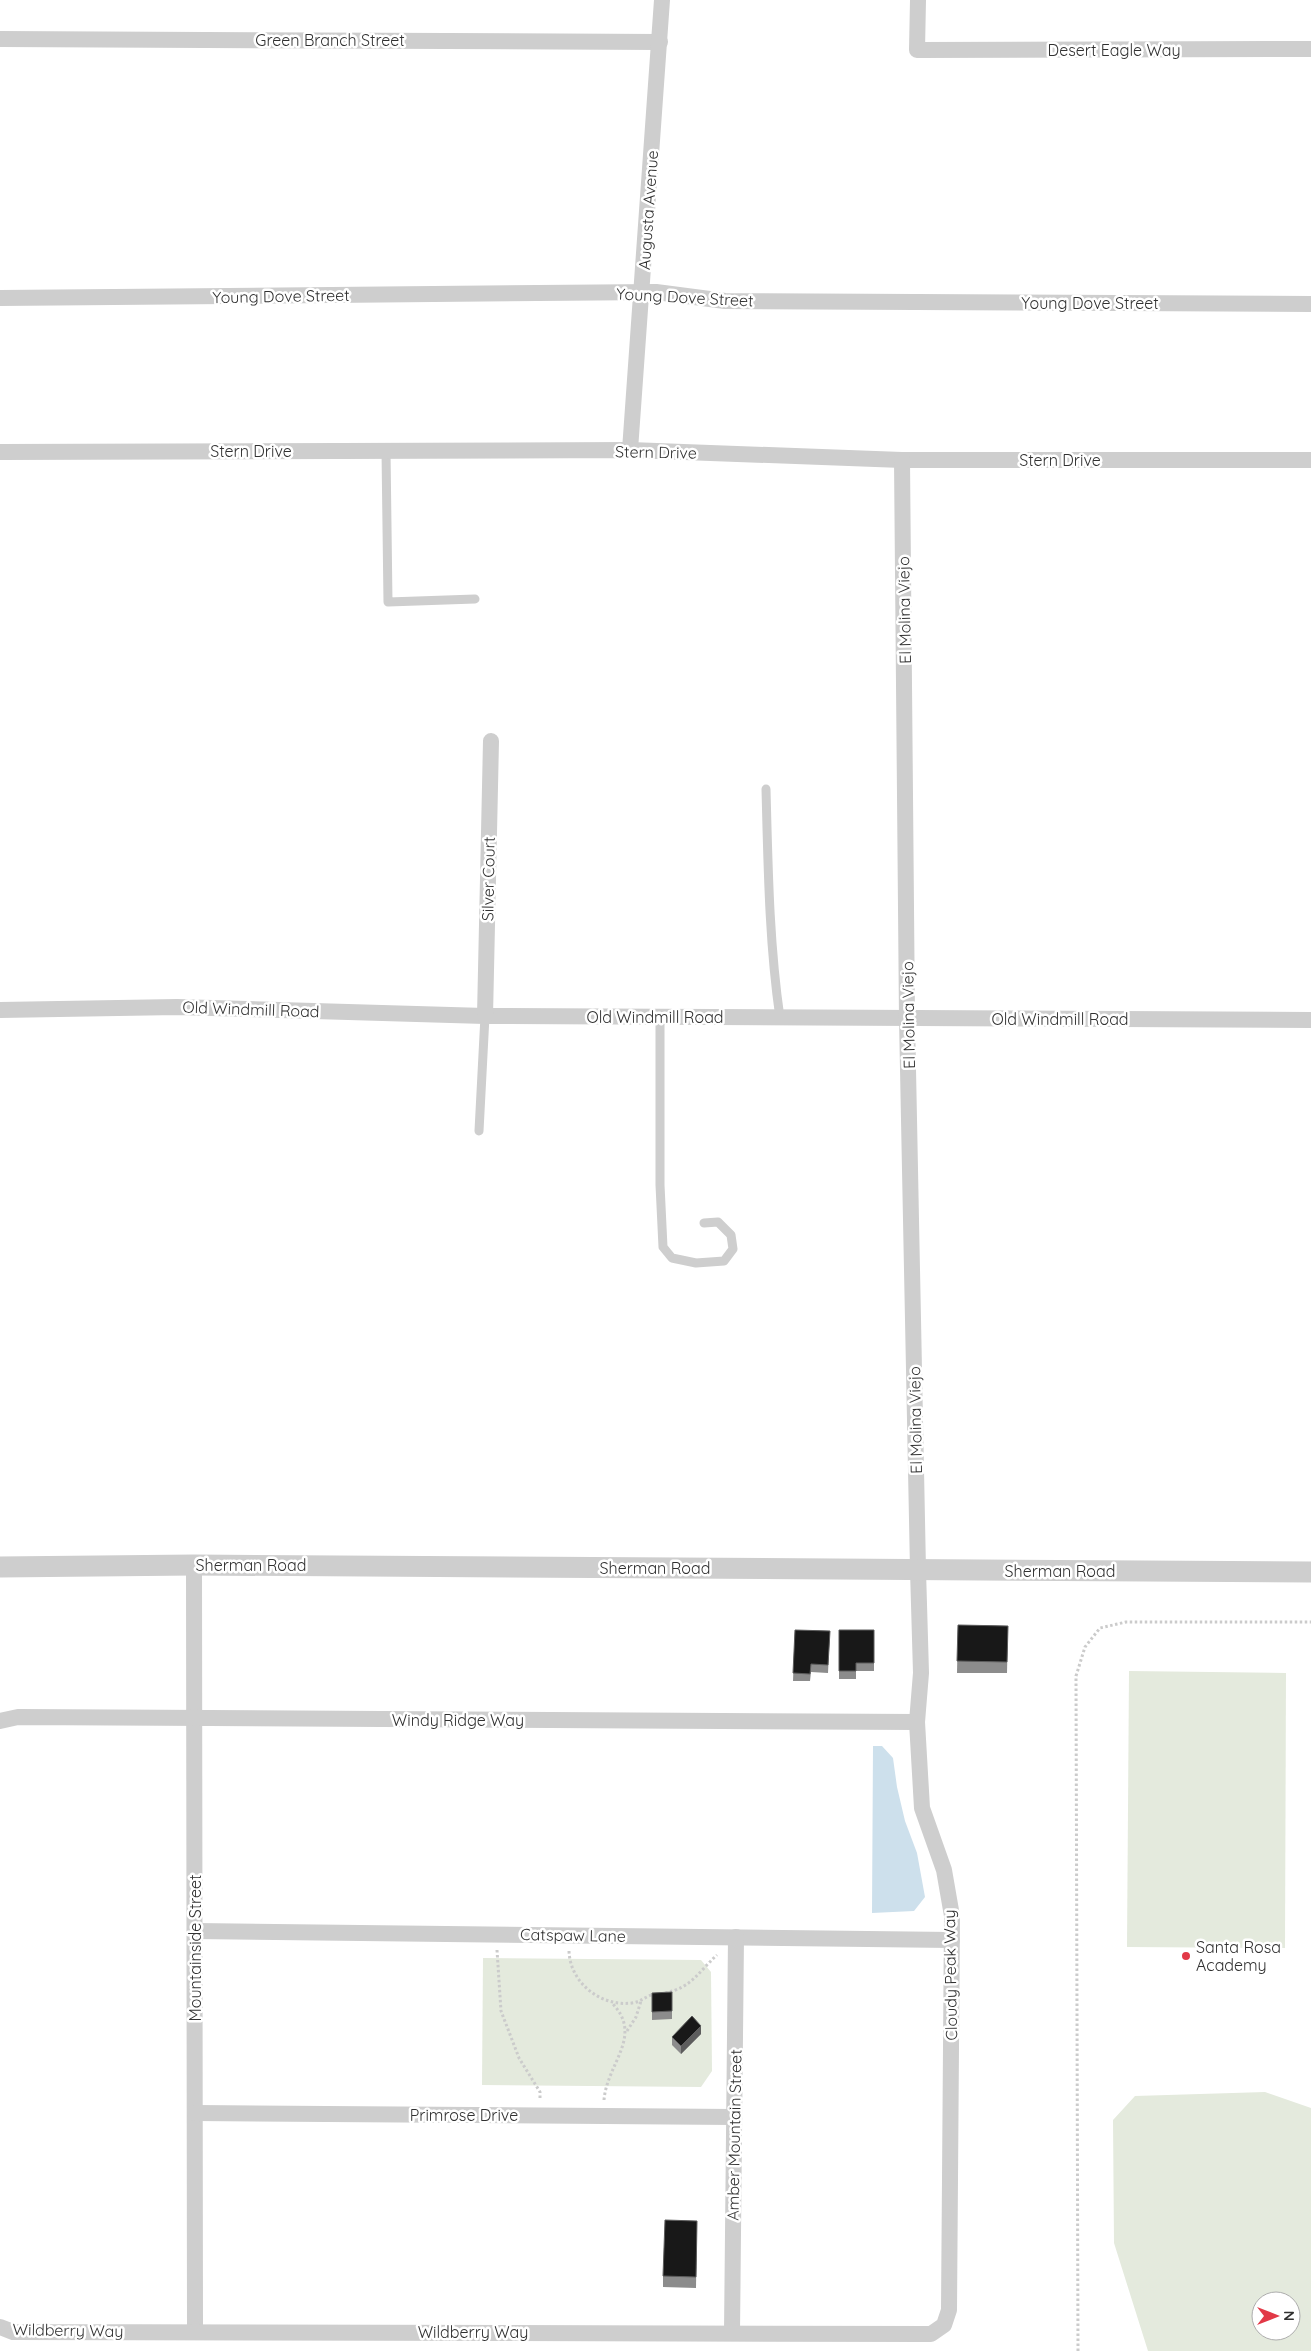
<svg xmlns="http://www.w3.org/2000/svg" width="1311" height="2351" viewBox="0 0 1311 2351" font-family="Quicksand,sans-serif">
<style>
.green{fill:#e4eadd;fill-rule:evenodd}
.water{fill:#cde0ec}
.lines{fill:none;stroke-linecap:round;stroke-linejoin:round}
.path{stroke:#cbcbcb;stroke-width:3;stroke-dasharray:2.5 2.5;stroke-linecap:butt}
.service{stroke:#cecece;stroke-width:9}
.minor{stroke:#cecece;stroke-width:16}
.tertiary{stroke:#cecece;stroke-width:21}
.wall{fill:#8c8c8c}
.shaded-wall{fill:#5d5d5d}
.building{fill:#181818;stroke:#5d5d5d}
.poi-dot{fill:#e23947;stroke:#fff;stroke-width:2}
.labels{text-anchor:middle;stroke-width:5;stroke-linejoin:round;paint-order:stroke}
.street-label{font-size:16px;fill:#313131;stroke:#fff}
.poi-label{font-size:16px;fill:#313131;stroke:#fff;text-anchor:start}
</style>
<rect width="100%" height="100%" fill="#fff"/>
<g class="green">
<path d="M1129 1671 1286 1673 1285 1948 1127 1947Z"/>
<path d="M483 1958 701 1960 711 1972 712 2071 701 2087 482 2085Z"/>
<path d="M1265 2092 1311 2108V2351H1148L1114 2243 1113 2120 1135 2096ZM1261 2301H1291V2331H1261Z"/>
</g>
<path class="water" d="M873 1746H882L893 1758 897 1787 905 1821 917 1853 925 1897 914 1911 872 1913Z"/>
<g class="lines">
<g class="path">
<path d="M497 1950 501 2011 519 2058 540 2092V2099"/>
<path d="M569 1951C570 1983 601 2007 632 2003 641 2002 646 1996 654 1994"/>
<path d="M665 1993C693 1987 698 1972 717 1955"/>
<path d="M627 2031 636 2017 641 2001"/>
<path d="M604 2100C607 2063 644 2036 612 2003"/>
<path d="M1078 2351 1076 1676 1085 1647 1100 1628 1126 1622H1311"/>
</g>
<g class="service">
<path d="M386 451 388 602 475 599"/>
<path d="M766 789C768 865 769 942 780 1018"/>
<path d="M660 1017V1185L663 1247 672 1258 696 1263 724 1261 733 1249 731 1235 718 1222 704 1223"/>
<path d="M479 1131 485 1016"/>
</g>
<g class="minor">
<path d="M918 0 917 50 1311 49"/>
<path d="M0 39 660 42"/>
<path d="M0 298 656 292 725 301 1311 304"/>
<path d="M630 450 662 0"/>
<path d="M0 452 630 450 902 460H1311"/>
<path d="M0 1010 177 1007 485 1016 1311 1020"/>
<path d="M485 1016 491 741"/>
<path d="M194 1565 195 2332"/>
<path d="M0 1721 18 1717 917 1722"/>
<path d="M195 1931 952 1940"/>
<path d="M195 2113 734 2117"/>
<path d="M0 2327 13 2332 931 2334 944 2325 949 2310 952 1916 944 1870 922 1808 917 1722 921 1673 918 1570 907 1019 902 460"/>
<path d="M732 2333 736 1937"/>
</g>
<path class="tertiary" d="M0 1567 194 1565 1311 1572"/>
</g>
<g class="wall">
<path d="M958 1625 1008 1626 1007 1673H957Z"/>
<path d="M795 1630 830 1631 828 1673 811 1672 810 1681H793Z"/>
<path d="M839 1630H874V1671H856V1679H839Z"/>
<path d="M652 1993 672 2011V2019L652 2020Z"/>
<path d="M701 2034 681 2054 672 2045V2037Z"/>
<path d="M697 2221 696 2288 663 2287V2276Z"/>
</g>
<path class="shaded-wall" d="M701 2026V2034L681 2054V2046Z"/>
<g class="building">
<path d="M958 1625 1008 1626 1007 1662 957 1661Z"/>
<path d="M795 1630 830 1631 828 1665 811 1664 810 1674 793 1673Z"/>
<path d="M839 1630H874V1663H856V1671H839Z"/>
<path d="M672 1992V2011L652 2012V1993Z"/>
<path d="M692 2016 701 2026 681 2046 672 2037Z"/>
<path d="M665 2220 697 2221 696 2277 663 2276Z"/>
</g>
<circle class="poi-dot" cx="1186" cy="1956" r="5"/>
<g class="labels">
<g class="street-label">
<text x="330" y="46">Green Branch Street</text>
<text x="1114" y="56">Desert Eagle Way</text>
<text transform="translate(648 210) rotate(-86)" y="6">Augusta Avenue</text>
<text transform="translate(281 296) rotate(-1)" y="6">Young Dove Street</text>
<text transform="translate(685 297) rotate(3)" y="6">Young Dove Street</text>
<text x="1090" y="309">Young Dove Street</text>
<text x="251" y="457">Stern Drive</text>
<text transform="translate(656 452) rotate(1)" y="6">Stern Drive</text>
<text x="1060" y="466">Stern Drive</text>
<text transform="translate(904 610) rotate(-91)" y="6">El Molina Viejo</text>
<text transform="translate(488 879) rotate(-89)" y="6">Silver Court</text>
<text transform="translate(251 1009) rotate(2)" y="6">Old Windmill Road</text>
<text transform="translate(908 1015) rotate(-91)" y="6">El Molina Viejo</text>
<text x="655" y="1023">Old Windmill Road</text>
<text x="1060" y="1025">Old Windmill Road</text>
<text transform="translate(915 1420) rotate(-91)" y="6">El Molina Viejo</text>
<text x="251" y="1571">Sherman Road</text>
<text x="655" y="1574">Sherman Road</text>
<text x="1060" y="1577">Sherman Road</text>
<text x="458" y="1726">Windy Ridge Way</text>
<text transform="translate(573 1935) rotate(1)" y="6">Catspaw Lane</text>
<text transform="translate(195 1948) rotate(-90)" y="6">Mountainside Street</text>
<text transform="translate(950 1975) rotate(-91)" y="6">Cloudy Peak Way</text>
<text x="464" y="2121">Primrose Drive</text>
<text transform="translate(734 2135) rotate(-89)" y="6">Amber Mountain Street</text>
<text transform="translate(68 2330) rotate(1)" y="6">Wildberry Way</text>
<text x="473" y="2338">Wildberry Way</text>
</g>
<g class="poi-label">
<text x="1196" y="1953">Santa Rosa<tspan x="1196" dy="18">Academy</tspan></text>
</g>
</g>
<g transform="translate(1276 2316) rotate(90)"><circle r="24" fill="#ffffff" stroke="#adadad"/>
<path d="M0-4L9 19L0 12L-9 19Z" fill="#e23947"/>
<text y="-8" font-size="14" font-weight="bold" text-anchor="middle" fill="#313131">N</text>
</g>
</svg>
